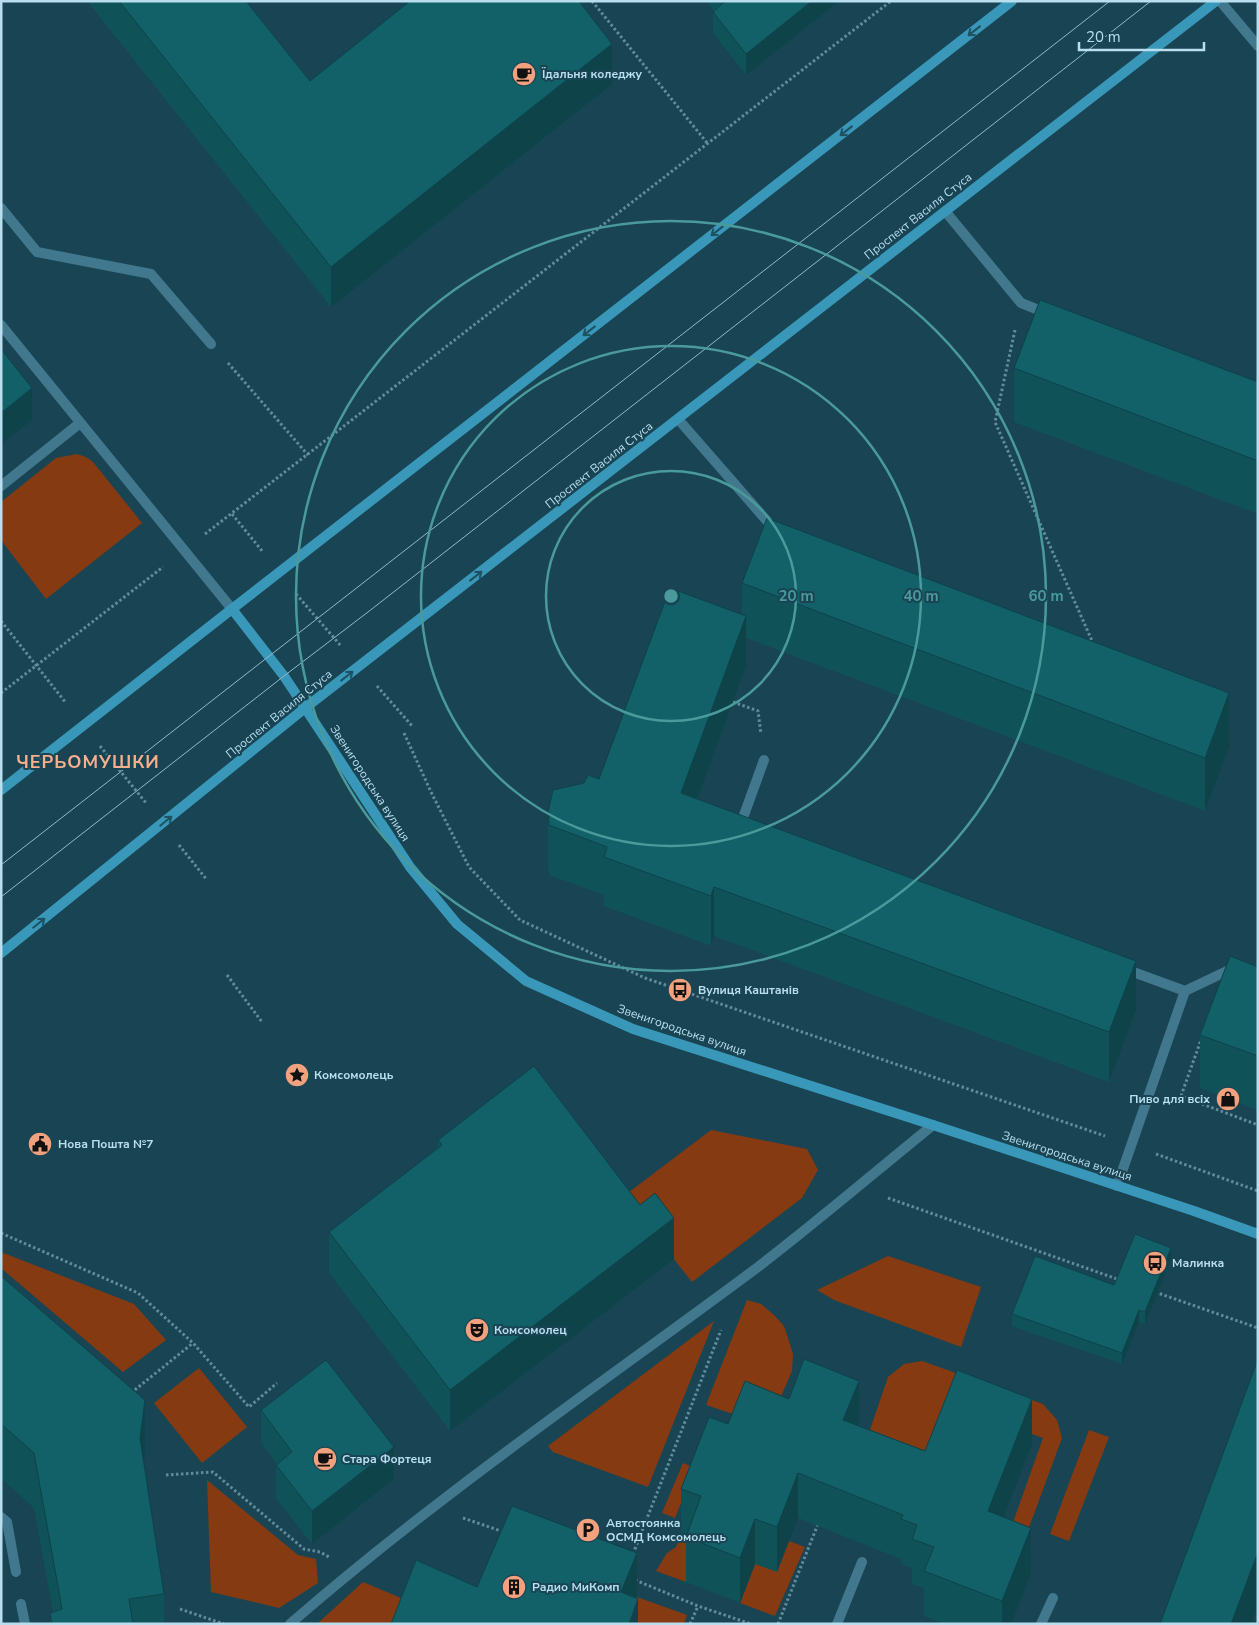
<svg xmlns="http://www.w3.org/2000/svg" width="1259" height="1625" viewBox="0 0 1259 1625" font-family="'Nunito Sans',sans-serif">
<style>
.green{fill:#863a11}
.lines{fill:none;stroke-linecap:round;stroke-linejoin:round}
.path{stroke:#638b9a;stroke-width:3;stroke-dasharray:2.5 2.5;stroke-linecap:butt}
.lane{stroke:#42788d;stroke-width:10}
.street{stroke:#42788d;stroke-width:10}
.secondary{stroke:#3998b9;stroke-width:10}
.tram{stroke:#92b9c9;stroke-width:1}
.wall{fill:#0f5359}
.shaded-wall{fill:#0d4349}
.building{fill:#126068;stroke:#0d4349}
.oneway{stroke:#1e5162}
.ring{fill:none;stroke:#4a9a9b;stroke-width:2.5}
.labels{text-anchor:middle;stroke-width:4;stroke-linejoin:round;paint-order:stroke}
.poi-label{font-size:12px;font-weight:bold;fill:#b9deee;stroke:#194453;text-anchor:start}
.street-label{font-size:12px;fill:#b9deee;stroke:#194453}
.district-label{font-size:18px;font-weight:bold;letter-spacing:1px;fill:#f9ae8c;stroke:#194453}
.centre{fill:#4a9a9b;stroke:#194453;stroke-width:2.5}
.ring-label{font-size:15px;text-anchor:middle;font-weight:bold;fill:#4a9a9b;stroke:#194453;stroke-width:4;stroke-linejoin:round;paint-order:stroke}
</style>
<rect width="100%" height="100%" fill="#194453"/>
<g class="green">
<path d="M77 454 86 457 93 462 142 523 46 599 1 540V502L56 458Z"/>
<path d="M711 1130 807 1149 818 1170 802 1198 692 1282 624 1196Z"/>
<path d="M1 1252 134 1304 166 1340 123 1372 1 1268Z"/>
<path d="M888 1256 981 1287 961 1347 834 1300 817 1290Z"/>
<path d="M747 1300 761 1304 775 1316 784 1326 793 1354 792 1371 765 1434 748 1419 706 1405Z"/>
<path d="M714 1321 648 1487 553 1452 548 1446Z"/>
<path d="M922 1361 1043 1404 1057 1420 1062 1438 1027 1533 1011 1528 1043 1438 948 1404 920 1481 860 1459 888 1377 904 1364Z"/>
<path d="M199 1368 247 1427 202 1463 154 1403Z"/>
<path d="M1089 1430 1109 1437 1069 1541 1050 1534Z"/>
<path d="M683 1463 695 1468 675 1518 662 1513Z"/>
<path d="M207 1480 298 1555 316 1559 318 1583 279 1608 211 1592Z"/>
<path d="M681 1534 701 1541 686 1582 656 1571 667 1553 676 1547Z"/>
<path d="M789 1541 805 1547 775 1616 740 1603 755 1564Z"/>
<path d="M363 1582 408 1601 399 1624H317Z"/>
<path d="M637 1597 687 1615 684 1624H626Z"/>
</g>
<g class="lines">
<g class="path">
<path d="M592 1 708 144"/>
<path d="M1015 330 995 422 1093 643"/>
<path d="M228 363 308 455"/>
<path d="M232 514 263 552"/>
<path d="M205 534 891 1"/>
<path d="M296 594 341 646"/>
<path d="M1 621 66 703"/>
<path d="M377 686 413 727"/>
<path d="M1 693 163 567"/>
<path d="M733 702 758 711 761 734"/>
<path d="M404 733 431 792 469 867 520 920 645 978 1105 1136"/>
<path d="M100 746 146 803"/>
<path d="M179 845 207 880"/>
<path d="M227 975 262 1022"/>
<path d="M1202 1037 1181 1096 1258 1125"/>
<path d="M1156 1154 1258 1191"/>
<path d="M888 1198 1120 1280"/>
<path d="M1 1233 138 1293 193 1343 249 1407 277 1383"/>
<path d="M1155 1292 1258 1328"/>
<path d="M131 1393 193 1343"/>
<path d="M166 1475 213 1472 304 1549 320 1552 329 1557"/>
<path d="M463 1518 504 1532"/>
<path d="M633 1554 721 1330"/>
<path d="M635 1580 698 1606 751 1624"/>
<path d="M180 1609 224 1624"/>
<path d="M690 1624 698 1606"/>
<path d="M778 1624 818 1524"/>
</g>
<g class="lane">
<path d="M1220 1 1258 46"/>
<path d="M1 208 37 252 151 274 211 344"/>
<path d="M945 211 1021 303 1049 314"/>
<path d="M1 325 232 609"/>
<path d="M678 419 774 529"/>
<path d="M1 486 80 423"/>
<path d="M743 827 740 826 764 760"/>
<path d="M1125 969 1185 991 1227 971 1258 982"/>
<path d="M1117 1186 1185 991"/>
<path d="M1 1517 7 1522 16 1572"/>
<path d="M21 1604 25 1624"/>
<path d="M837 1624 862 1562"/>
<path d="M1041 1624 1053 1598"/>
</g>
<path class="street" d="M290 1624C438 1495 601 1384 758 1267 818 1221 875 1172 933 1125"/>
<g class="secondary">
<path d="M232 609 284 676 410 867 457 924 526 981 633 1029 933 1125 1194 1211 1258 1234"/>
<path d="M1 790 232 609 1012 1"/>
<path d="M1 953 305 708 1216 1"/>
</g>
<g class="tram">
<path d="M1 865 1110 1"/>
<path d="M1 897 284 676 368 612 1151 1"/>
</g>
</g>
<g class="wall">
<path d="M87 1H246L310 81 612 84 331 307Z"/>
<path d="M707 1H839L746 75 713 33V12L714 11Z"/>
<path d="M1014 368 1258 382V514L1014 422Z"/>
<path d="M742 583 1229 747 1205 811 746 638V666L697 799 1136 1010 1109 1082 714 936 711 946 604 906V895L549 875 548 861V812L584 783 599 779 742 615Z"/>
<path d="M1258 967V1110L1200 1088V1035Z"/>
<path d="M438 1140 674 1259 450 1431 329 1273V1232L438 1149Z"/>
<path d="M1171 1259 1145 1324 1139 1322 1122 1364 1012 1326V1314L1114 1285Z"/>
<path d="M1 1276 145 1455 144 1462 164 1594V1624H50V1613L53 1612 34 1508 1 1478Z"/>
<path d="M789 1399 925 1451 1032 1444 1003 1517 1031 1573 1011 1624H944L924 1616V1588L912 1584V1568L901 1564V1559L798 1518 777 1572 755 1564 740 1603 686 1582V1536L681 1534V1489L728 1424Z"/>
<path d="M261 1410 394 1479 312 1544 276 1498V1465L277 1464 261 1442Z"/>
</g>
<g class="shaded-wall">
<path d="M812 1H839L746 75V54Z"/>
<path d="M612 44V84L331 307V267Z"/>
<path d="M32 388V420L1 444V413Z"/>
<path d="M746 616V666L681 843V793Z"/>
<path d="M1229 693V747L1205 811V758Z"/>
<path d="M714 887V936L711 946V896Z"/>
<path d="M1136 961V1010L1109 1082V1032Z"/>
<path d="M674 1218V1259L450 1431V1390Z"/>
<path d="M1171 1248V1259L1145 1324V1312Z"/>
<path d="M1139 1310V1322L1122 1364V1353Z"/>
<path d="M859 1381V1426L843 1420Z"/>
<path d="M1032 1399V1444L988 1556V1511Z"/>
<path d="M145 1400V1455L140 1492V1438Z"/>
<path d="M394 1447V1479L312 1544V1511Z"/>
<path d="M798 1473V1518L777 1572V1527Z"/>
<path d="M755 1519V1564L740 1603V1558Z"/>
<path d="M1031 1528V1573L1011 1624H1002V1601Z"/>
<path d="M1258 1552V1605L1251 1624H1231Z"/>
<path d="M637 1553V1597L626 1624 621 1592Z"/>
<path d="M638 1599V1624H629Z"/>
</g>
<g class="building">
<path d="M119 1H246L310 81 410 1H579L612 44 331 267Z"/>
<path d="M724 1H812L746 54 713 12 724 2Z"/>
<path d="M1040 300 1258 382V461L1014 368Z"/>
<path d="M1 349 32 388 1 413Z"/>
<path d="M767 518 1229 693 1205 758 742 583Z"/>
<path d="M670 588 746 616 681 793 1136 961 1109 1032 714 887 711 896 604 857 607 847 549 825 548 812 553 790 584 783 588 775 599 779Z"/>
<path d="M1230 956 1258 967V1056L1200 1035Z"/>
<path d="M534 1066 640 1205 655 1193 674 1218 450 1390 329 1232 442 1145 438 1140Z"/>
<path d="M1135 1234 1171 1248 1145 1312 1139 1310 1122 1353 1012 1314 1035 1256 1114 1285Z"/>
<path d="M1 1276 145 1400 140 1438 164 1594 129 1599 133 1624H52L50 1613 62 1609 34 1453 1 1424Z"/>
<path d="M804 1359 859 1381 843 1420 925 1451 957 1370 1032 1399 988 1511 1031 1528 1002 1601 924 1571 934 1547 912 1539 917 1525 901 1519 903 1515 798 1473 777 1527 755 1519 740 1558 686 1537 701 1496 681 1489 709 1417 728 1424 745 1381 789 1399Z"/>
<path d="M1258 1359V1552L1231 1624H1160Z"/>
<path d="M326 1360 394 1447 312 1511 276 1465 292 1452 261 1410Z"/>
<path d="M512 1506 637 1553 621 1592 638 1599 629 1624H391L416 1560 477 1587Z"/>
</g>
<defs><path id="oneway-shaft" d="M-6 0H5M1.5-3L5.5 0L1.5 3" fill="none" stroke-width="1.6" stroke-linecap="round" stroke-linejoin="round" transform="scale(1.25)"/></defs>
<g class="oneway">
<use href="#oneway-shaft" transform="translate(974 31) rotate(142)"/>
<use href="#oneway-shaft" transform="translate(846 131) rotate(142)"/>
<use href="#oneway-shaft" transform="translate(717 231) rotate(142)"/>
<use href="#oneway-shaft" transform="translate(589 331) rotate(142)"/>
<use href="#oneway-shaft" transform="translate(476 576) rotate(-38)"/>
<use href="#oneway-shaft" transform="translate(347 676) rotate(-38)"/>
<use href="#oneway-shaft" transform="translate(166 821) rotate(-39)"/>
<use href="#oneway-shaft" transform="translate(39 923) rotate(-39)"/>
</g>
<g class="ring">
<circle cx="671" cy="596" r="125"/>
<circle cx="671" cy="596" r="250"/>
<circle cx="671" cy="596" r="375"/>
</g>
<defs>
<g id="cafe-disc" transform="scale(1.25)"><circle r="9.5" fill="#f1a17d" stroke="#194453"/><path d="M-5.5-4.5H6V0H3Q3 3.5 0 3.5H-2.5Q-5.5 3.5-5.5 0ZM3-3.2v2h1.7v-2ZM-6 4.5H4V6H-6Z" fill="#111"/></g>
<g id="bus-disc" transform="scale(1.25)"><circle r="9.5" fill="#f1a17d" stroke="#194453"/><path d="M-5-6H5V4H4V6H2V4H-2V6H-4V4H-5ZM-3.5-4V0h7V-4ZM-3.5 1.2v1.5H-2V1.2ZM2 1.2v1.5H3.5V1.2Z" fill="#111"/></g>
<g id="sight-disc" transform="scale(1.25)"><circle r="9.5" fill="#f1a17d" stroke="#194453"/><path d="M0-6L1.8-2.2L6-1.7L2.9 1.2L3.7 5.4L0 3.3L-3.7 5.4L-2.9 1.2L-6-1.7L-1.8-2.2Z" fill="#111"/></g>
<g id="shop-disc" transform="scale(1.25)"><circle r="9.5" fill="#f1a17d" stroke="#194453"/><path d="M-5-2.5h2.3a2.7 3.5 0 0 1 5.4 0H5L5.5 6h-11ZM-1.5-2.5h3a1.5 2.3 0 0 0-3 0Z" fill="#111"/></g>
<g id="civic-disc" transform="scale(1.25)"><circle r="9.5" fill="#f1a17d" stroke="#194453"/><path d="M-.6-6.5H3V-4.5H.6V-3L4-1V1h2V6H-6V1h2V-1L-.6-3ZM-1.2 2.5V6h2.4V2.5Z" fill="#111"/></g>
<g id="theatre-disc" transform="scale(1.25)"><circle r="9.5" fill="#f1a17d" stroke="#194453"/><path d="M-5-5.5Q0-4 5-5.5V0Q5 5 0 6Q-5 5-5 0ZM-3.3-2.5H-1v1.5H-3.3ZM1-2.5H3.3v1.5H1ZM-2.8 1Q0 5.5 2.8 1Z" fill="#111"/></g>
<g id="parking-disc" transform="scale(1.25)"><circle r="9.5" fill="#f1a17d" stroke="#194453"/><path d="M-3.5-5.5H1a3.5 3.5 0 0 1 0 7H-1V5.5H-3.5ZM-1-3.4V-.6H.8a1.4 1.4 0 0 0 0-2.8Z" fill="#111"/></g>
<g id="building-disc" transform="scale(1.25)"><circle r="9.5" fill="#f1a17d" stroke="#194453"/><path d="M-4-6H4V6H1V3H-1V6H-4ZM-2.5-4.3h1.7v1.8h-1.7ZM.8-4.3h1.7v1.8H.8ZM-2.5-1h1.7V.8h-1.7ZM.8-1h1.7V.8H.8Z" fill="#111"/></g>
</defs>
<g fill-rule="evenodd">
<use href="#cafe-disc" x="524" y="74"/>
<use href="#bus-disc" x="680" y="990"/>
<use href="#sight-disc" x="297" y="1075"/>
<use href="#shop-disc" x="1228" y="1099"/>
<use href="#civic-disc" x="40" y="1144"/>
<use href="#bus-disc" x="1155" y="1263"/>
<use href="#theatre-disc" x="477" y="1330"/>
<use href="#cafe-disc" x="325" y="1459"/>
<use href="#parking-disc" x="588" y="1530"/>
<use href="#building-disc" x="514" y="1587"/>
</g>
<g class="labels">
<g class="poi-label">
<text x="542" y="78">Їдальня коледжу</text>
<text x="698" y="994">Вулиця Каштанів</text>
<text x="314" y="1079">Комсомолець</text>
<text x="1210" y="1103" text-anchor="end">Пиво для всіх</text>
<text x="58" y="1148">Нова Пошта №7</text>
<text x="1172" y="1267">Малинка</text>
<text x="494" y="1334">Комсомолец</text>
<text x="342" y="1463">Стара Фортеця</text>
<text x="606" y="1527">Автостоянка<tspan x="606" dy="14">ОСМД Комсомолець</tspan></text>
<text x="532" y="1591">Радио МиКомп</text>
</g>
<g class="street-label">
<text transform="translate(918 216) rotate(-38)" y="4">Проспект Василя Стуса</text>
<text transform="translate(599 465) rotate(-38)" y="4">Проспект Василя Стуса</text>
<text transform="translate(279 714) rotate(-39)" y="4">Проспект Василя Стуса</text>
<text transform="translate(370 783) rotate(57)" y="4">Звенигородська вулиця</text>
<text transform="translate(682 1030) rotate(19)" y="4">Звенигородська вулиця</text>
<text transform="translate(1067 1156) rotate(18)" y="4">Звенигородська вулиця</text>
</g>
<g class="district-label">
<text x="88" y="768">ЧЕРЬОМУШКИ</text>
</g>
</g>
<circle cx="671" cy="596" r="8" class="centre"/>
<g class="ring-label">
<text x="796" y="601">20 m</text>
<text x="921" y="601">40 m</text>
<text x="1046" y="601">60 m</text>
</g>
<rect width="1259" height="1625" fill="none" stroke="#b9deee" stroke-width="5"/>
<path d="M1079 42v8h125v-8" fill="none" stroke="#b9deee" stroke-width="2.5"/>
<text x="1086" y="42" font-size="15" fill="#b9deee" stroke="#194453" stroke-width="4" paint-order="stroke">20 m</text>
</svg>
